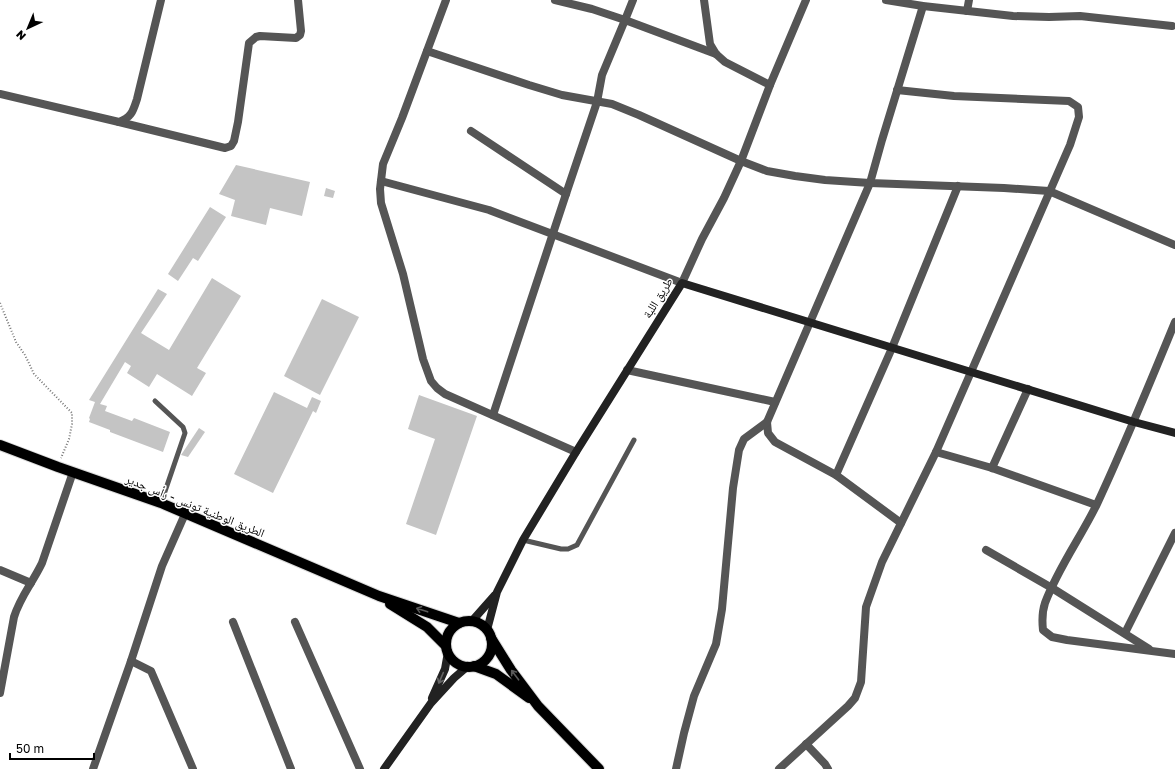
<svg xmlns="http://www.w3.org/2000/svg" width="1175" height="769" viewBox="0 0 1175 769" font-family="'Golos Text','Noto Naskh Arabic',sans-serif">
<style>
.building{fill:#c4c4c4}
.lines{fill:none;stroke-linecap:round;stroke-linejoin:round}
.primary-casing{stroke:#dbdbdb;stroke-width:12}
.path{stroke:#777;stroke-width:2;stroke-dasharray:1 2;stroke-linecap:butt}
.service{stroke:#555;stroke-width:5}
.minor{stroke:#555;stroke-width:8}
.tertiary{stroke:#555;stroke-width:8}
.secondary{stroke:#222;stroke-width:8}
.primary{stroke:#000;stroke-width:10}
.oneway{stroke:#595959}
.oneway2{stroke:#646464}
.labels{text-anchor:middle;stroke-width:3;stroke-linejoin:round;paint-order:stroke}
.street-label{font-size:12px;fill:#000;stroke:#fff}
</style>
<rect width="100%" height="100%" fill="#fff"/>
<g class="building">
<path d="M236 165 310 182 302 216 270 208 266 225 231 216 235 200 219 194Z"/>
<path d="M326 188 335 191 333 198 324 196Z"/>
<path d="M210 207 226 217 198 261 193 258 178 281 168 274Z"/>
<path d="M212 278 241 296 197 368 206 373 192 396 157 374 149 387 127 373 131 366 125 362 100 404 107 406 105 411 132 421 134 418 170 432 163 452 110 432V430L89 422 90 419 89 418 95 402 89 400 158 289 167 294 141 333 169 350Z"/>
<path d="M322 299 359 317 320 395 284 376Z"/>
<path d="M274 392 307 408 312 397 321 401 316 413 313 411 273 493 234 474Z"/>
<path d="M419 395 477 416 436 535 406 524 435 439 408 429Z"/>
<path d="M199 428 205 432 188 457 181 455Z"/>
</g>
<g class="lines">
<g class="primary-casing">
<g id="primary">
<path d="M0 445 58 467 161 503 379 596 459 623"/>
<path d="M390 604 427 627 446 646"/>
<circle cx="469" cy="644" r="23"/>
<path d="M491 638 511 670 538 706 599 769"/>
<path d="M474 666 496 674 529 698"/>
</g>
</g>
<path class="path" d="M0 303 16 342 25 355 34 374 72 413V424L69 439 61 458"/>
<g class="service">
<path d="M155 401 183 427 185 433 161 503"/>
<path d="M523 540 561 549H568L577 545 634 440"/>
</g>
<g class="minor">
<path d="M446 0 402 118 383 164 380 189 381 203 403 274 423 359 431 381 437 388 445 394 576 452"/>
<path d="M555 0 592 9 625 20 633 0"/>
<path d="M886 0 923 6 1013 16 1049 17 1080 16 1172 26"/>
<path d="M923 6 882 140 870 183 767 422 768 433 775 442 836 475 892 348 958 186"/>
<path d="M967 11 969 0"/>
<path d="M427 51 529 85 562 95 612 104 639 115 741 161 767 171 795 176 825 180 870 183 1004 188 1049 191 1175 245"/>
<path d="M0 94 119 122C132 117 133 111 137 99L161 0"/>
<path d="M119 122 225 148 231 146 234 141 238 122 249 43 256 37 260 36 296 38 300 35 301 31 298 0"/>
<path d="M471 131 566 194"/>
<path d="M381 181 489 210 682 283"/>
<path d="M1175 322C1150 383 1125 444 1097 504 1081 537 1058 568 1045 603 1042 612 1042 621 1043 630L1052 637 1067 640 1175 654"/>
<path d="M627 370 775 402"/>
<path d="M493 415 566 194 597 102 602 75 625 20 716 54"/>
<path d="M936 452 992 468 1096 505"/>
<path d="M992 468 1028 389"/>
<path d="M836 475 901 523"/>
<path d="M986 550 1052 588 1149 649"/>
<path d="M0 570 31 583"/>
<path d="M233 622 291 769"/>
<path d="M295 622 360 769"/>
<path d="M1125 633 1175 533"/>
<path d="M131 661 151 671 193 769"/>
<path d="M0 693 14 617C20 597 33 582 42 563L73 472"/>
<path d="M806 744 825 764 828 769"/>
<path d="M93 769 131 661 162 566 185 514"/>
<path d="M676 769 684 733 694 696 716 644 722 609 733 488 739 450 744 439 767 422"/>
<path d="M779 769 848 706 855 698 861 682 866 607 882 562 936 452 971 372 1070 145 1079 117 1078 107 1069 101 954 96 897 90"/>
</g>
<g class="tertiary">
<path d="M704 0 710 44 716 54 725 62 770 85"/>
<path d="M682 283 702 239 724 198 741 161 770 85 806 0"/>
</g>
<g class="secondary">
<path d="M472 621 495 595"/>
<path d="M487 630 497 592 523 540 576 452 682 283 971 372 1134 422 1175 433"/>
<path d="M432 698 445 669 448 652"/>
<path d="M384 769 431 703 454 678 468 666"/>
</g>
<use href="#primary" class="primary"/>
</g>
<defs><path id="oneway-shaft" d="M-6 0H5M1.5-3L5.5 0L1.5 3" fill="none" stroke-width="1.6" stroke-linecap="round" stroke-linejoin="round"/></defs>
<g class="oneway">
<use href="#oneway-shaft" transform="translate(422 610) rotate(-162)"/>
<use href="#oneway-shaft" transform="translate(515 675) rotate(-127)"/>
</g>
<use class="oneway2" href="#oneway-shaft" transform="translate(441 678) rotate(113)"/>
<g class="labels">
<g class="street-label">
<text transform="translate(658 298) rotate(-58)" y="4">طريق اللبة</text>
<text transform="translate(195 506) rotate(22)" y="4">الطريق الوطنية تونس - رأس جدير</text>
</g>
</g>
<g transform="translate(28 28) rotate(224)" stroke="#ffffff" stroke-width="3" paint-order="stroke">
<path d="M0-3L7 15L0 10L-7 15Z" fill="#000000"/>
<text y="-6" font-size="11" font-weight="bold" text-anchor="middle" fill="#000000">N</text>
</g>
<path d="M10 753v6h84v-6" fill="none" stroke="#000000" stroke-width="2"/>
<text x="16" y="753" font-size="12" fill="#000000" stroke="#ffffff" stroke-width="3" paint-order="stroke">50 m</text>
</svg>
